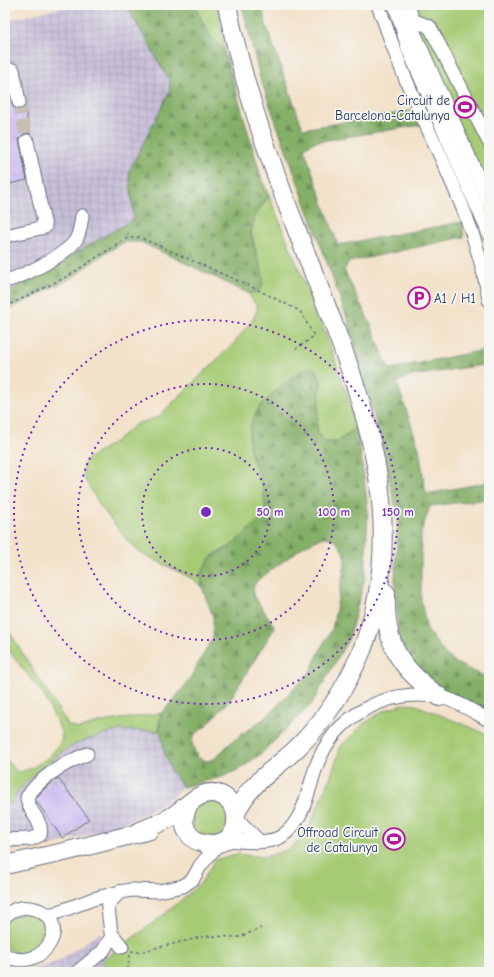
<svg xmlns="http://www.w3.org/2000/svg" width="494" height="977" viewBox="0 0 494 977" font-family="'Comic Neue',sans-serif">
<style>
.industrial{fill:url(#industrial-grid)}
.grass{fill:#a6cb75;stroke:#607d6a}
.forest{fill:url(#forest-firs);stroke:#506f62;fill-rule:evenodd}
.building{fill:url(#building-back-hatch)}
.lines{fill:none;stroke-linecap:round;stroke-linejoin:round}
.minor-tunnel{stroke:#c8beb4;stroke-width:13;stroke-dasharray:13 6;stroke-linecap:butt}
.minor-casing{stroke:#676e84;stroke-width:15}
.highway-casing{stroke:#676e84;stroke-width:20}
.path{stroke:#676e84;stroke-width:1.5;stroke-dasharray:3 3;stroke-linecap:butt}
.minor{stroke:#fff;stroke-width:13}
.highway{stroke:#fff;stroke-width:18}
.ring{fill:none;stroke:#7b2cbf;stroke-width:2;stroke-dasharray:2 4}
.labels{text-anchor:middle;stroke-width:3.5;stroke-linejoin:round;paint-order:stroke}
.poi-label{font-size:13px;fill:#1b2f5e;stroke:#f6f6f2;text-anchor:end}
.centre{fill:#7b2cbf;stroke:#f6f6f2;stroke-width:2}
.ring-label{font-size:12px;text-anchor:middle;font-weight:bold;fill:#7b2cbf;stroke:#f6f6f2;stroke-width:3.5;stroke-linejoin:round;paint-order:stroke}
</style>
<defs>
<pattern id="industrial-grid" width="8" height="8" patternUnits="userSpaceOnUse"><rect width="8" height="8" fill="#c8bfd8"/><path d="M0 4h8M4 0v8" fill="none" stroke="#aba4bc"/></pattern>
<pattern id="forest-firs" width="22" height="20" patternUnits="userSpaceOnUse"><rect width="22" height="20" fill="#84af66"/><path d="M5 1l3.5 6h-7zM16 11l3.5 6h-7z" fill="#6b8f57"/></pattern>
<pattern id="building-back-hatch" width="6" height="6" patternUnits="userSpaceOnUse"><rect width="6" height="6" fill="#c7b4f5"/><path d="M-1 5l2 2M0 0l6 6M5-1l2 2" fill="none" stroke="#aa9bd4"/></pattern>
</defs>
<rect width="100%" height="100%" fill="#f6f6f2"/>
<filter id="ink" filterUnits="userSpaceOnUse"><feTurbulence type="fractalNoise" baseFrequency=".025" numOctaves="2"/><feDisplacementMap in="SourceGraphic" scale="8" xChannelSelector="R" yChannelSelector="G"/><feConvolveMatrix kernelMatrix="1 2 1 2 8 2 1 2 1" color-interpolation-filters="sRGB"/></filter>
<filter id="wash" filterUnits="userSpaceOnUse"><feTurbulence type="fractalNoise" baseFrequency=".012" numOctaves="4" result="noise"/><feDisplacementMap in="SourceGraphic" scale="16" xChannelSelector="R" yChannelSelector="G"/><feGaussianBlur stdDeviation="0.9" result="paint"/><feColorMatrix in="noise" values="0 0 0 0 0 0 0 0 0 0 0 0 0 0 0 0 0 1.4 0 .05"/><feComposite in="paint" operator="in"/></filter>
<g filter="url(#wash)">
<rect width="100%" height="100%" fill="#f3e2ca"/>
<g class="industrial">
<path d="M71 5H126L170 82 169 93 129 171 134 219 5 294V21Z"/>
<path d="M130 729 159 731 171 771 183 787 165 803 120 825 46 847 5 850V807L13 801 16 793 42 767 63 751 80 742 110 732Z"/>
<path d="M99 933 112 948 102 961 109 972H5V960L11 965 24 970 45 966 60 960Z"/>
</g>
<g class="grass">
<path d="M194 5H218L225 53 208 32Z"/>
<path d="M403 5H489V216Z"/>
<path d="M269 196 328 340 357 425C347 435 339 444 325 442L318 433 317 427 320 387 263 403C226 453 274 470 264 516L231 546 214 554 202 580V587L193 579 141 553 132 546 101 507 84 478 83 465 86 460 116 441 136 424 158 417 235 342 253 319 258 308 248 293H254L262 284 263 278 251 232 256 214Z"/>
<path d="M5 297 11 302 20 304 5 313Z"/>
<path d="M5 625 68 725 78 729 101 722 162 713 159 719V731L119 730 80 742 63 751 42 767 16 793 13 801 5 807 7 791 5 758 17 772C32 772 58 753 62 738L61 731 44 696 5 646Z"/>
<path d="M403 704 416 705 489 735V972H109L102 961 166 913 200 884 215 860 236 854 265 857 290 849 308 829 329 781 341 746 363 724 383 711Z"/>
<path d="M219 800 232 816 219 839 195 832 191 813 199 803Z"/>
<path d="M22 913C40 917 50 922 46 943L30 956 10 951 5 945V925L9 919Z"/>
</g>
<g class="forest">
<path d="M126 5H194L208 32 225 53 262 180 269 196C259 206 251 220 251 234 251 248 280 294 248 293L141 242H125L105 253 73 277 20 304 11 302 5 297V294L134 219 129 171 169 93 170 82Z"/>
<path d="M242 5H262L266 25 303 129 412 111 421 125 314 142 304 148 338 245 462 222 464 237 349 262 344 270 370 323 389 369 489 349V364L411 376 397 383 419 448 426 494 489 482V499L430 506 421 533V598L427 630 446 655 456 663 481 675 489 676V709L458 699 420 674 399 642 395 579 398 519 385 460 351 329 260 78Z"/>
<path d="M309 368 315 369 321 380 317 427 318 433 325 442C339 444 347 435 357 425L368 510 365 577 349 638 311 705 262 753 240 769 222 777 183 787 171 771 164 751 159 725 162 713 188 682 213 637V617L202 587 201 574 210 558 231 546 264 516C267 500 262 484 256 468 235 416 266 398 304 369ZM324 537C338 537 345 552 345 564L332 629 322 646 310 672 267 716 229 744 214 759 207 761 198 758 193 747 192 741 194 735 206 726 229 701 274 629 275 627 253 595 254 585 259 579 304 546Z"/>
</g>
<g id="blocks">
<g class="building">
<path d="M5 85H8L13 107 20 110 25 108 30 134 25 133 19 139 27 180 5 185Z"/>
<path d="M58 778 89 819 62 838 35 799 45 788Z"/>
</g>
</g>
</g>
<g filter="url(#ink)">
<use href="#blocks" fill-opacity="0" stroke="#676e84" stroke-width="1"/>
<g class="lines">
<path class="minor-tunnel" d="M19 102 27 141"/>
<g class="minor-casing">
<g id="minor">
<path d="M378 5C388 31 396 57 407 82 438 155 476 220 489 300"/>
<path d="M395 5 409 51 489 234"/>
<path d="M408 5 413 20V30L489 202"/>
<path d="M407 20H413L430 27 489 142"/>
<path d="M5 71 13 70 19 102"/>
<path d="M5 236 45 227 27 141"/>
<path d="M5 281C22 277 69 254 77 238 80 231 81 223 82 216"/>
<path d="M237 819 258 840"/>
<path d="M5 840 31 839 40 835C44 821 27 811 27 797 41 776 65 763 87 754"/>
<path d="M226 840C241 841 269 845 282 836 304 821 308 790 316 767 334 716 387 687 440 697 456 700 474 712 489 720"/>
<path d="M120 892 109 903 108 908 111 933 122 947"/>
<path d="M44 914H53L93 899 120 892 131 890 159 891 183 886 193 879 200 866 219 843"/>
<path d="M5 916C12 910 21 906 30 908 77 915 45 977 5 955"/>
<path d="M77 972 103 951 112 936"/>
</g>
</g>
<g class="highway-casing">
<g id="highway">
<path d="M227 5C243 86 271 164 301 241 352 373 417 509 362 650 347 686 324 722 296 749 272 772 250 782 236 813"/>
<path d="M386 593C384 644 399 668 440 697"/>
<path d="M138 832C149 827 161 823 171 817 187 808 200 786 221 795 229 799 236 807 236 816 241 860 165 849 189 804"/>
<path d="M5 865 64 852 150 830"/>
</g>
</g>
<g class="path">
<path d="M5 307 68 276 125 239 139 237 252 287 300 311 314 336 293 351"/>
<path d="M131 951 139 952 206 936 240 937 261 928"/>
<path d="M130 955 128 967 130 972"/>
</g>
<use href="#minor" class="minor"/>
<use href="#highway" class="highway"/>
</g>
</g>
<g class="ring">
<circle cx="206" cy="512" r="64"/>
<circle cx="206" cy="512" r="128"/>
<circle cx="206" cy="512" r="192"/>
</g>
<defs>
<g id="stadium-ring" transform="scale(1.15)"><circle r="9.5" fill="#f6f6f2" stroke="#b5179e" stroke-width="1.5"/><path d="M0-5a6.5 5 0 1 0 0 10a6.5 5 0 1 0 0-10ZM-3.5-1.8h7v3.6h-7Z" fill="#b5179e"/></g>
<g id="parking-ring" transform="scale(1.15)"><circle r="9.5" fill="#f6f6f2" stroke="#b5179e" stroke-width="1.5"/><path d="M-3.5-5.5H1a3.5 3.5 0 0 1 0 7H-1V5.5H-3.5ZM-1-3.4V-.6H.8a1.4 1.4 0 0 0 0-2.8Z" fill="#b5179e"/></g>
</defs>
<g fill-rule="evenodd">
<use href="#stadium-ring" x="465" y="107"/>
<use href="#parking-ring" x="419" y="298"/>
<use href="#stadium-ring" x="394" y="839"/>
</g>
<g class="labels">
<g class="poi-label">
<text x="450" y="105">Circuit de<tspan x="450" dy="15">Barcelona-Catalunya</tspan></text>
<text x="434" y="303" text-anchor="start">A1 / H1</text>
<text x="378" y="837">Offroad Circuit<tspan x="378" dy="15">de Catalunya</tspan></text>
</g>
</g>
<circle cx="206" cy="512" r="6" class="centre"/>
<g class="ring-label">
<text x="270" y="516">50 m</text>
<text x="334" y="516">100 m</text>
<text x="398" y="516">150 m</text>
</g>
<rect width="494" height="977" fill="none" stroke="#f6f6f2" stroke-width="20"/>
</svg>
